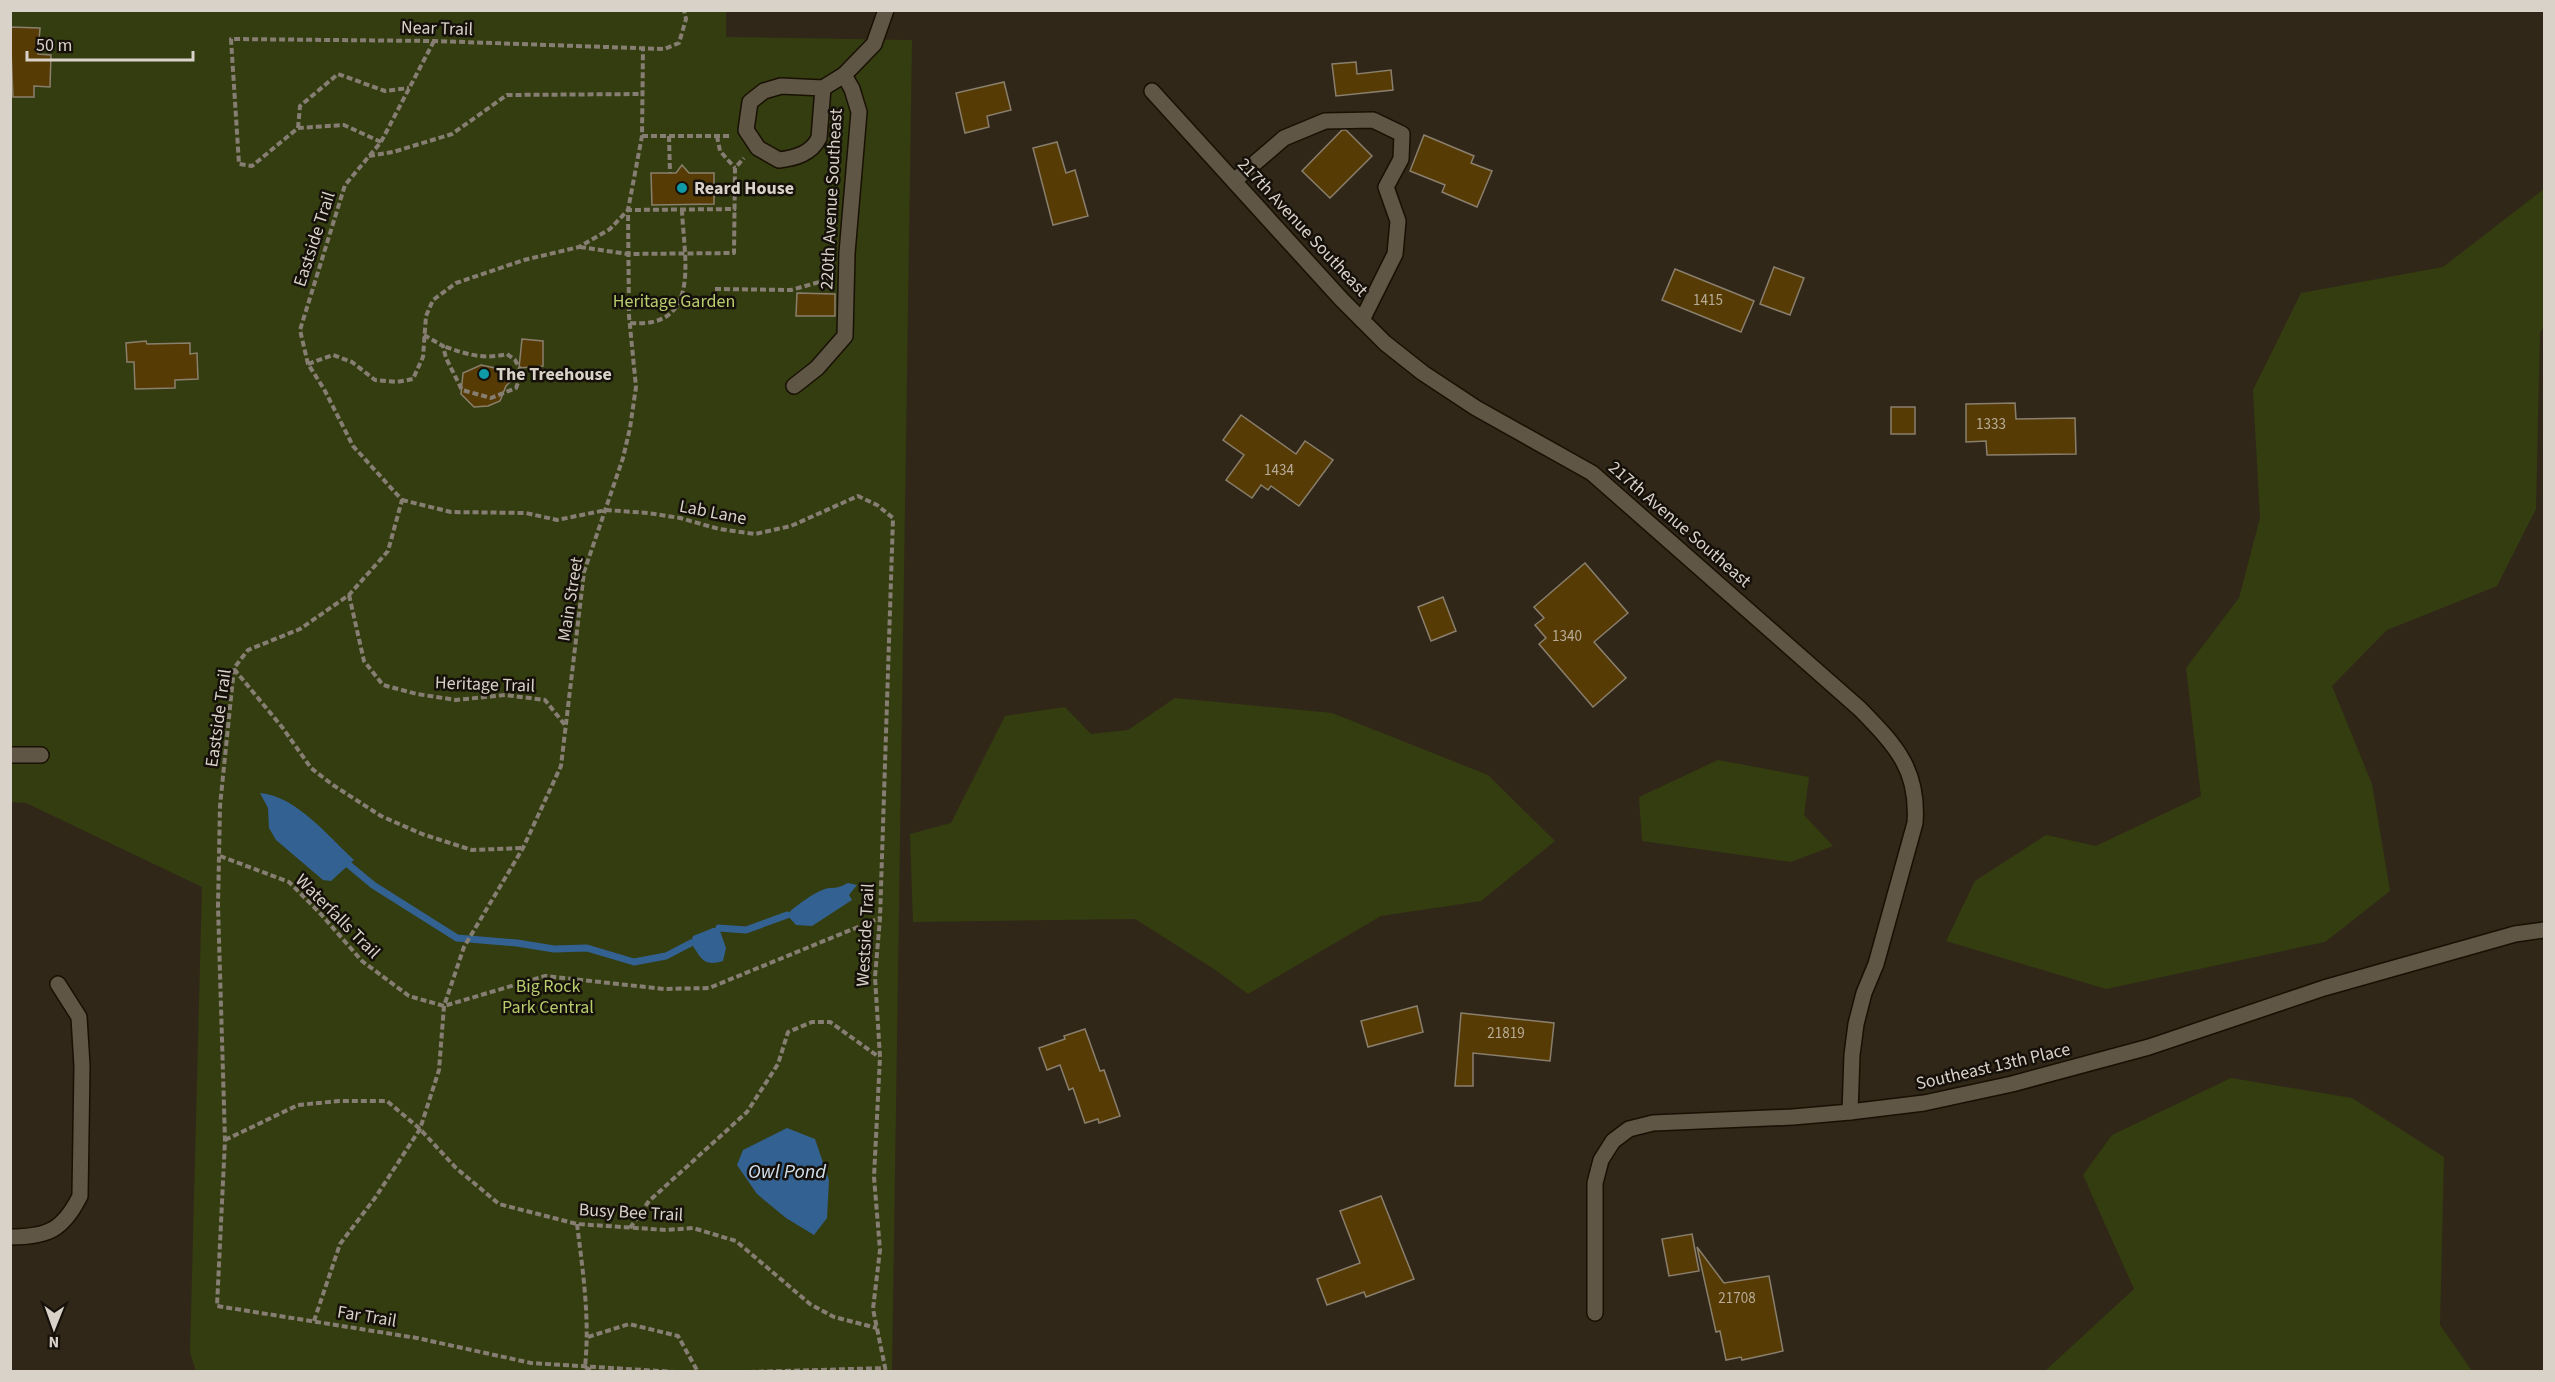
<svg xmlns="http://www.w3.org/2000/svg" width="2555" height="1382" viewBox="0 0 2555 1382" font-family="'Source Sans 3',sans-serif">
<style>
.green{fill:#343d10}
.water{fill:#336191}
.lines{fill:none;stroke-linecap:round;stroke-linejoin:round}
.stream{stroke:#336191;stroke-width:7}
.building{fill:#563b05;stroke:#8a7f6d;stroke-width:1.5}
.minor-casing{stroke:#181003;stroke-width:18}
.path{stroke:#867e72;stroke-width:4;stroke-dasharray:6 3;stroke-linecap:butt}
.minor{stroke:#605645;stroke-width:15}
.culture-dot{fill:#0f9aa8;stroke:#15110a;stroke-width:2}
.labels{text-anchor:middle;stroke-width:5;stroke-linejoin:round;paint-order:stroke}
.number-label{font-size:15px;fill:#b8ac98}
.street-label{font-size:18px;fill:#d8d2c9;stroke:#15110a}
.poi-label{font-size:18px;font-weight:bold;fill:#d8d2c9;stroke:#15110a;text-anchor:start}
.park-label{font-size:18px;fill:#b9cd6e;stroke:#15110a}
.water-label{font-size:20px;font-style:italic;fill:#d3e1ef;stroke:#15110a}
</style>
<rect width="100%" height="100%" fill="#312718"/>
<g class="green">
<path d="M726 10V37L912 40 892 1371H196L190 1353 202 887 26 803 11 802V11Z"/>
<path d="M2544 189V327L2540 332 2536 509 2497 586 2387 630 2332 686 2372 784 2390 891 2325 942 2106 989 1946 941 1975 881 2046 835 2096 846 2201 796 2186 668 2239 598 2260 518 2253 390 2301 293 2443 267Z"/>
<path d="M1175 698 1332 713 1488 775 1555 841 1481 901 1381 916 1248 994 1214 969 1135 919 913 922 910 834 951 823 1005 716 1065 707 1091 734 1128 730Z"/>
<path d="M1718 760 1809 777 1804 815 1833 846 1791 862 1642 841 1639 797Z"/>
<path d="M2231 1078 2352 1098 2444 1157 2440 1325 2472 1371H2045L2134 1289 2083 1175 2112 1135Z"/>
</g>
<g class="water">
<path d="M260 793C296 796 328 836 354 860L331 881 323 880 276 840 269 828 268 808Z"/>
<path d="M848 883 857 885 849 895 852 900 812 926 796 925 787 915C793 907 819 889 829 888 838 888 840 887 848 883Z"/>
<path d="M713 928H719L726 948 723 961C703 967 701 958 691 943L693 936Z"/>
<path d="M787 1128 815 1139 829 1180 827 1218 814 1235 786 1218 757 1194 737 1165 743 1150Z"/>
</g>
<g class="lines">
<g class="stream">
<path d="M349 865 373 885 457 938 517 943 554 949 587 948 634 962 666 956 691 943"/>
<path d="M719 928 746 930 787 915"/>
</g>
</g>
<g class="building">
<path d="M10 27 40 28 38 54 51 55 50 87 34 86V97H13Z"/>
<path d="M1356 62 1357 74 1391 70 1393 90 1336 96 1332 64Z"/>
<path d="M1004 82 1011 110 987 116 989 127 965 133 956 93Z"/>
<path d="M1342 130H1346L1372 156 1330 198 1302 171Z"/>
<path d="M1424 135 1474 156 1471 163 1492 171 1477 207 1442 192 1445 185 1410 171Z"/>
<path d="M1057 142 1066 173 1075 170 1088 216 1053 225 1033 148Z"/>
<path d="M682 165 689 173H714V204L652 205 651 173H676Z"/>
<path d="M1774 267 1804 278 1790 315 1760 304Z"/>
<path d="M1675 269 1754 301 1741 332 1662 300Z"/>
<path d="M797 293 835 294V316H796Z"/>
<path d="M522 339 543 341V366L519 368Z"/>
<path d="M146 341 147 344 190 343V354L197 353 198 379 175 380V388L135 389 134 362H127L126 343Z"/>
<path d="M481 365 495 368 513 379 506 386 500 401 488 406 474 407 461 394 463 373Z"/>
<path d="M2015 403 2016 419 2075 418 2076 454 1987 455 1986 441 1966 442V404Z"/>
<rect x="1891" y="407" width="24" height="27"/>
<path d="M1241 415 1296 454 1305 441 1333 460 1299 506 1271 486 1268 490 1261 485 1252 498 1226 480 1244 455 1223 440Z"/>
<path d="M1585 563 1628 613 1594 642 1626 678 1593 707 1539 644 1546 638 1535 625 1544 618 1534 607Z"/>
<path d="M1443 597 1456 631 1431 641 1418 607Z"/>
<path d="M1417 1006 1423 1032 1368 1047 1361 1021Z"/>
<path d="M1461 1013 1554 1023 1550 1061 1473 1053V1086H1455Z"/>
<path d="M1085 1029 1100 1071 1104 1070 1120 1116 1099 1123 1098 1119 1085 1123 1073 1088 1069 1090 1060 1065 1047 1070 1039 1048 1065 1039 1064 1036Z"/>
<path d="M1381 1196 1414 1279 1366 1297 1364 1292 1327 1305 1317 1279 1360 1263 1340 1211Z"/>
<path d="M1692 1234 1699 1271 1669 1276 1662 1239Z"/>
<path d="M1697 1247 1724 1283 1769 1276 1783 1351 1742 1360 1741 1357 1726 1360 1720 1331 1716 1332Z"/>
</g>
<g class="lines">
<g class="minor-casing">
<g id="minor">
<path d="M823 88 819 138C811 154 795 158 779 160L758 148 746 130 750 102 764 91 781 86 823 88 844 75"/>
<path d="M1152 91 1342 300 1385 343 1423 373 1476 408 1592 473 1860 709C1895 745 1919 769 1915 823L1876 964 1864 993 1856 1024 1852 1055 1850 1112"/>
<path d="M1234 181 1284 138 1325 121 1373 120 1402 134 1401 159 1386 187 1398 221 1395 254 1362 320"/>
<path d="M794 386 817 368 845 336 847 253 859 112 852 89 844 75 874 44 886 10"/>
<path d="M10 755H41"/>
<path d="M10 1237C48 1237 63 1230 80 1196L82 1066 79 1017 58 984"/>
<path d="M1595 1313V1183L1601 1160 1613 1141 1629 1129 1653 1123 1793 1117 1850 1112 1924 1103 2012 1084 2149 1047 2324 988 2515 934 2544 930"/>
</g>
</g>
<g class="path">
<path d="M434 41 381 142 345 185 300 330 308 364 324 389 353 446 402 500 388 551 349 595 300 629 248 650 234 668 220 806 218 906 225 1140 217 1306 417 1338 531 1363 676 1372"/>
<path d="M298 128 300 106 338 74 385 91 409 88"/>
<path d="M642 136H731"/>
<path d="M669 136 670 173"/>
<path d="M717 136 720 151 735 168"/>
<path d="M381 142 344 125 298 128 252 166 239 164 231 39 434 41 664 49 679 43 686 19 684 10"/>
<path d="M369 156 393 152 452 134 507 95 643 94"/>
<path d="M580 247 628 254 734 253 735 168 744 158"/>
<path d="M715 289 791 290 830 279"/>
<path d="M630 323C702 329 684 258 682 211"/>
<path d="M424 335 443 346 446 358 462 390 491 398 516 388 522 372 515 360 507 354C484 360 465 354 443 346"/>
<path d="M308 364 333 355 352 362 375 380 397 382 413 379 423 357 426 316 433 300 456 283 524 260 579 247 610 229 628 210 736 209"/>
<path d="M402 500 451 512 526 513 557 520 606 510 648 513 680 518 719 529 755 534 791 526 858 496 877 505 893 518 880 918 875 977 880 1057 874 1177 880 1250 873 1309 886 1372"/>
<path d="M349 595 364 661 383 685 417 694 456 700 505 695 545 700 565 725"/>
<path d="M234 669 282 727 311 768 333 785 381 816 422 834 472 850 523 848"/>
<path d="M220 856 289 882 319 912 362 961 409 996 444 1006 545 976 664 989 709 988 880 918"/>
<path d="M225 1140 298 1105 339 1101H387L420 1129 456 1168 499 1204 577 1224 666 1230 693 1228 736 1241 810 1304 834 1317 877 1328"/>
<path d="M577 1224C583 1272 590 1319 585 1367L594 1372"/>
<path d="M630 1228 649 1201 747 1112 778 1064 788 1032 812 1022H830L879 1057"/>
<path d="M314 1321 340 1244 375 1198 420 1129 439 1070 444 1006 464 947 523 848 561 766 584 572 623 458 630 428 636 387 629 316 628 210 642 136 643 48"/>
<path d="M588 1337 629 1324 678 1336 698 1372"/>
<path d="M749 1372 886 1368"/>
</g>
<use href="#minor" class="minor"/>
</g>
<g class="culture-dot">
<circle cx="682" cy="188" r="6"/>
<circle cx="484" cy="374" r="6"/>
</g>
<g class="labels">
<g class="number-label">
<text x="1708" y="305">1415</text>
<text x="1991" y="429">1333</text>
<text x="1279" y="475">1434</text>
<text x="1567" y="641">1340</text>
<text x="1506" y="1038">21819</text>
<text x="1737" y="1303">21708</text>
</g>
<g class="street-label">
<text transform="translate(437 28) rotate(2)" y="6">Near Trail</text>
<text transform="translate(831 199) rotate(-87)" y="6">220th Avenue Southeast</text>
<text transform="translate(1303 227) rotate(47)" y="6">217th Avenue Southeast</text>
<text transform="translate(314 239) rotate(-72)" y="6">Eastside Trail</text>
<text transform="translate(713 512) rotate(11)" y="6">Lab Lane</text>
<text transform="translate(1680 524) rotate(41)" y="6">217th Avenue Southeast</text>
<text transform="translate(570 599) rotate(-81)" y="6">Main Street</text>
<text transform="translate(485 684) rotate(2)" y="6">Heritage Trail</text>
<text transform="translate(218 718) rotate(-82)" y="6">Eastside Trail</text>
<text transform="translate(338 916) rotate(45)" y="6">Waterfalls Trail</text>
<text transform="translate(865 935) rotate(-87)" y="6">Westside Trail</text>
<text transform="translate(1993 1066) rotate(-13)" y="6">Southeast 13th Place</text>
<text transform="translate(631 1212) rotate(3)" y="6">Busy Bee Trail</text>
<text transform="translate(367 1316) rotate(9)" y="6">Far Trail</text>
</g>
<g class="poi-label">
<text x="694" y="194">Reard House</text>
<text x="496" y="380">The Treehouse</text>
</g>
<g class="park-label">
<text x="674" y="307">Heritage Garden</text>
<text x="548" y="992">Big Rock<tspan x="548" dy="21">Park Central</tspan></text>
</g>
<g class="water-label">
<text x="787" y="1178">Owl Pond</text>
</g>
</g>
<rect width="2555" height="1382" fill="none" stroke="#d8d2c9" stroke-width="24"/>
<g transform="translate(54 1328) rotate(181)" stroke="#15110a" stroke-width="4.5" paint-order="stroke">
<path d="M0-4.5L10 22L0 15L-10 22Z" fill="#d8d2c9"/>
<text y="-9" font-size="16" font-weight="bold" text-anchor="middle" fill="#d8d2c9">N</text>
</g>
<path d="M27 51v9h166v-9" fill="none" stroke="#d8d2c9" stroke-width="3"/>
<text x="36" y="51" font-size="18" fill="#d8d2c9" stroke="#15110a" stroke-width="4.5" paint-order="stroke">50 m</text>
</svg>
